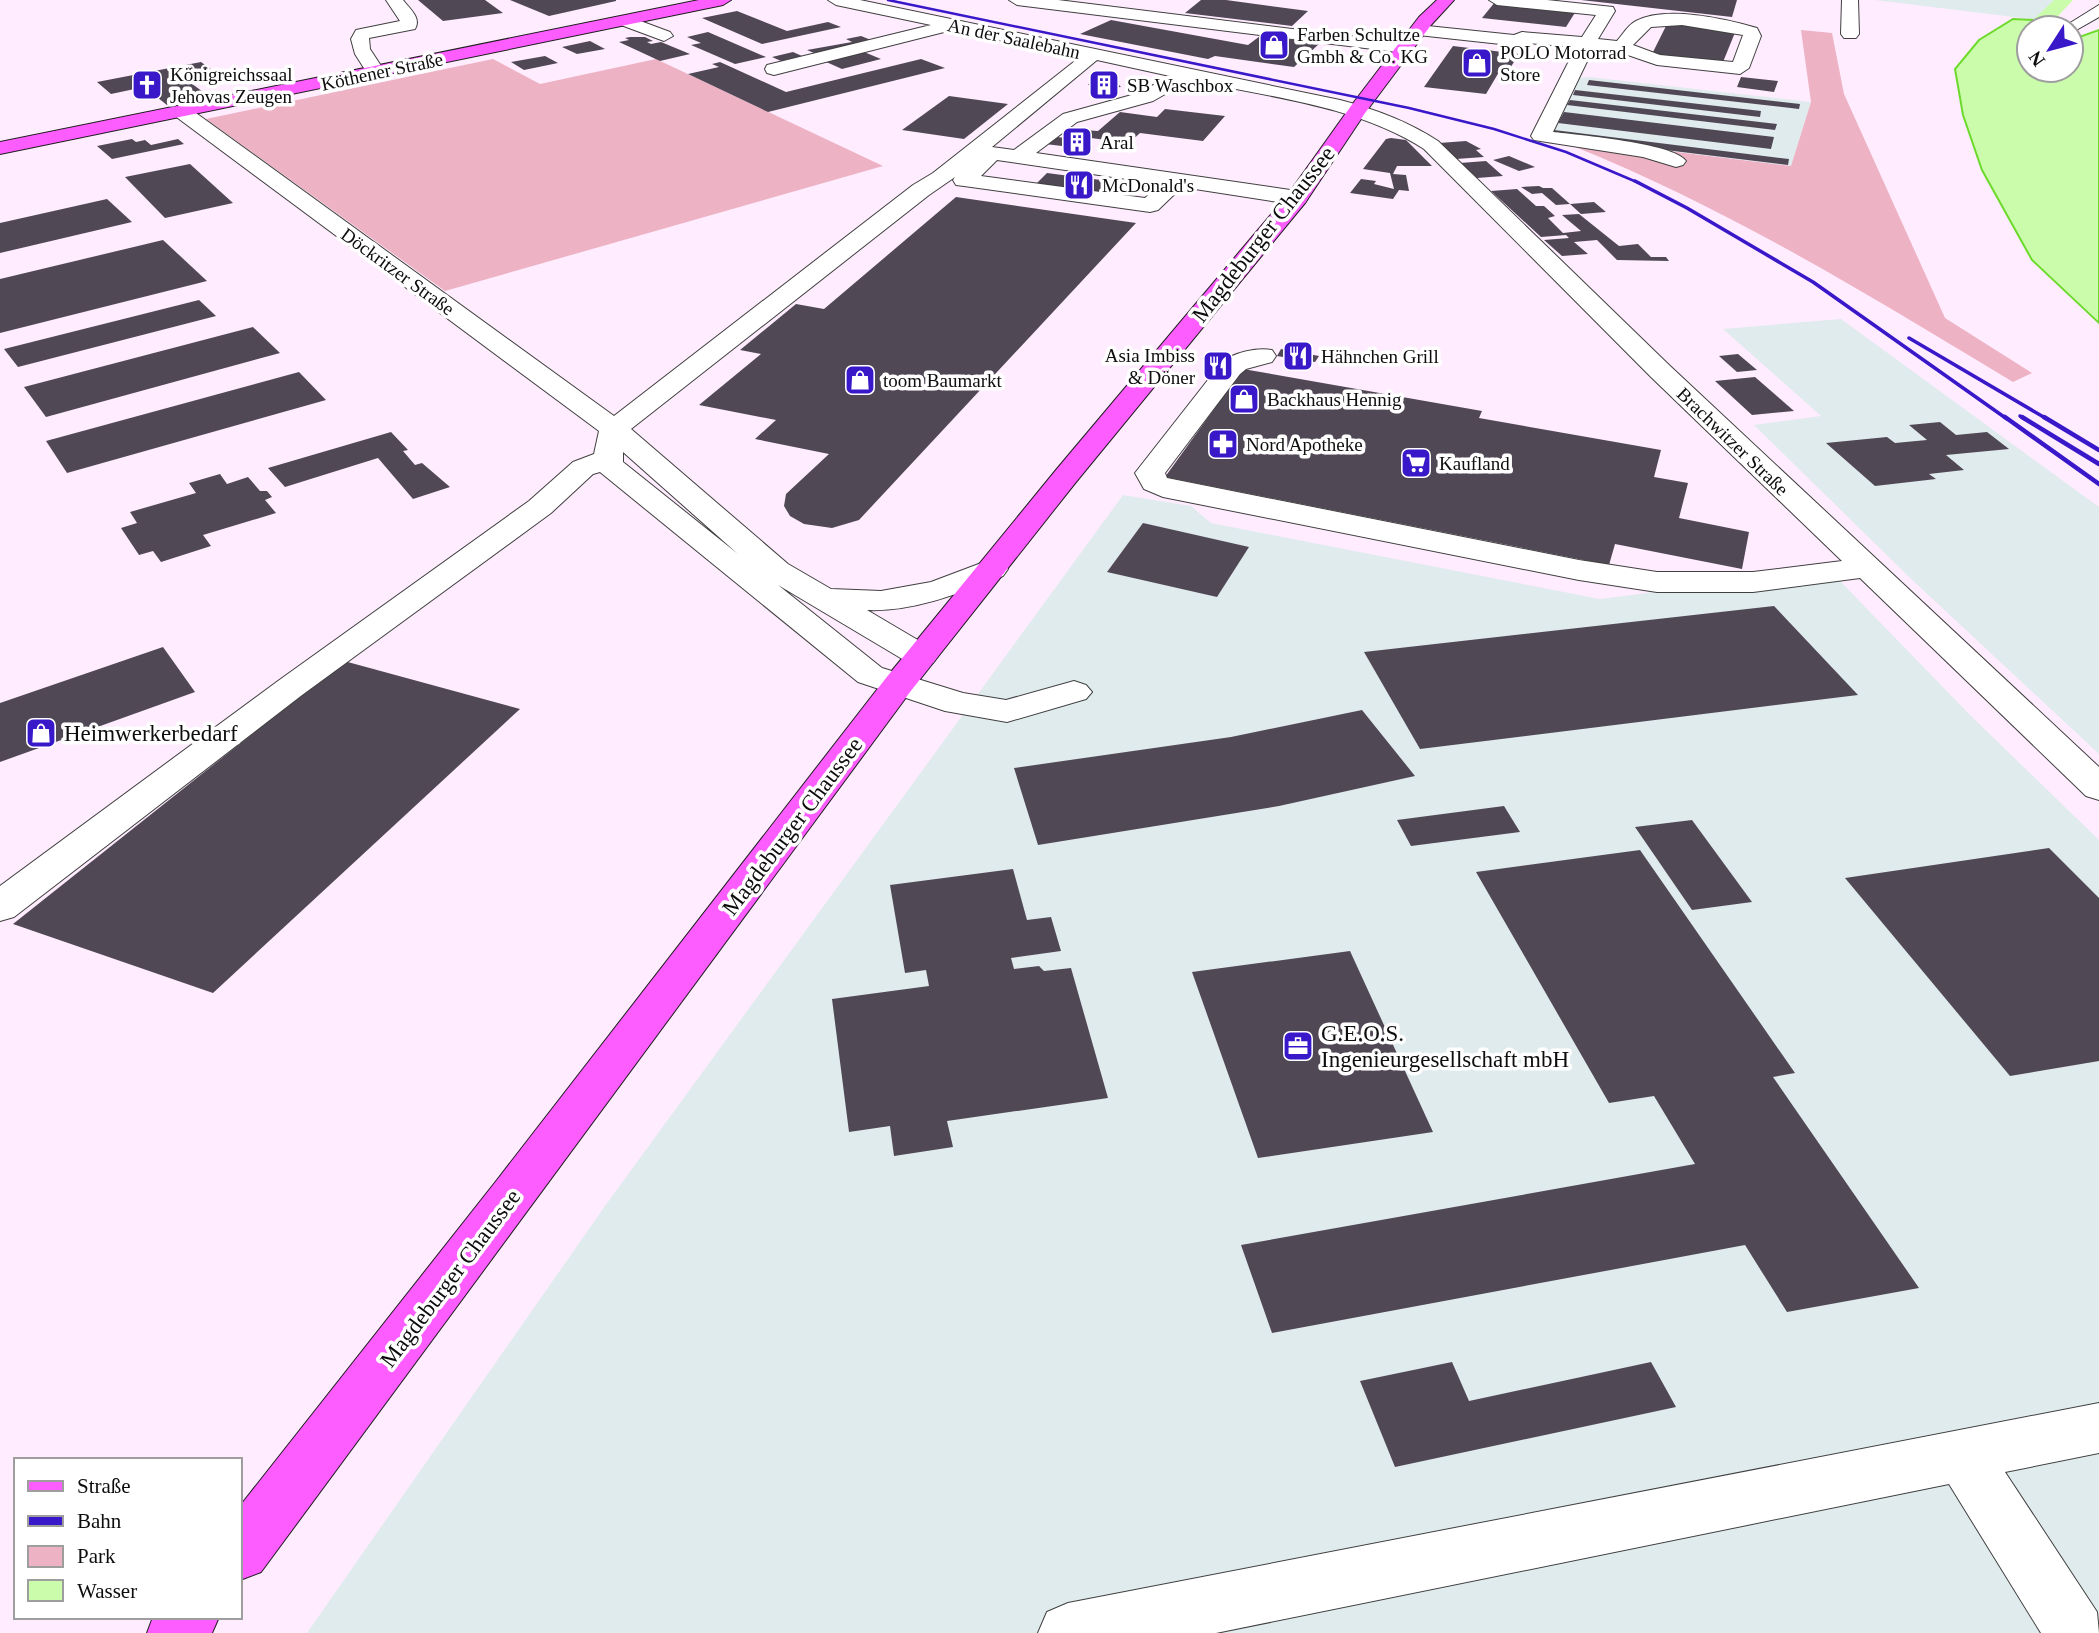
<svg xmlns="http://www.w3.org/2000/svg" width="2099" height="1633" viewBox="0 0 2099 1633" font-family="'Times New Roman',serif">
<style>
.industrial{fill:#e0ebed}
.green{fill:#edb2c3}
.water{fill:#cbfcab;stroke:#6cda2c;stroke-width:2}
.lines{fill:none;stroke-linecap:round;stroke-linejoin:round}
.canal{fill:#cbfcab;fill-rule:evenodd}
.building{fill:#514856}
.minor-casing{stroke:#404040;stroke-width:2}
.major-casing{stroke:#1e1e1e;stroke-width:2}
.minor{fill:#fff;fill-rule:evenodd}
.major{fill:#fd5cff;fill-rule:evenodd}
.rail-far2{stroke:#3818c9;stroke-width:2.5}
.rail-far1{stroke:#3818c9;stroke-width:3.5}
.rail{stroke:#3818c9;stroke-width:4.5}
.labels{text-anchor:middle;stroke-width:7;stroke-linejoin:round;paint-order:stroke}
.far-poi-label{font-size:19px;fill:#0d0d0d;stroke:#fff;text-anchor:start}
.far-street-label{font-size:19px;fill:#0d0d0d;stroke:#fff}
.street-label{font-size:23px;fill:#0d0d0d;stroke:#fff}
.poi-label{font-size:23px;fill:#0d0d0d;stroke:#fff;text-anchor:start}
</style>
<rect width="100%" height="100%" fill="#ffecfe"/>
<g class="industrial">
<path d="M1875 0H2059L2039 20Z"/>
<path d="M1589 77 1811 102 1791 166 1551 136 1579 78Z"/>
<path d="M1841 319 2099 507V754L1908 576 1754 425 1821 416 1723 329Z"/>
<path d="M1123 495 1191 506 1211 523 1600 599 1662 591 1720 593 1840 581 1970 715 2099 840V1633H307L605 1206Z"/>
</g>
<g class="green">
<path d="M1801 30 1832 33 1844 94 1945 318 2032 373 2013 382C1869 295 1729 209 1573 146L1571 139 1791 166 1811 102Z"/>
<path d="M493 59 540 84 656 59 883 166 445 291 206 119Z"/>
</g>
<path class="water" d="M2013 19 2053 21 2044 28H2029V70H2071V40L2099 30V323L2032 260 1982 170 1963 115 1955 69 1979 40Z"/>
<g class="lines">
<path class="canal" d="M2054 0H2073L2047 28H2029V32L2027 28 2029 24Z"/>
</g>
<g class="building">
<path d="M418 0H485L503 13 443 21Z"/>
<path d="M510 0H616V1L549 16Z"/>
<path d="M1201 0H1226L1308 11 1292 26 1185 13Z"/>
<path d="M1581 0H1737L1732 17Z"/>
<path d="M1495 2 1576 11 1566 27 1482 18Z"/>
<path d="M737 11 787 31 828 22 841 27 762 44 702 18Z"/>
<path d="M1111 20 1248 45 1260 36 1320 43 1294 67 1215 56 1208 59 1080 34Z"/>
<path d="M1668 22 1736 30 1723 62 1652 54Z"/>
<path d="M708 32 766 57 735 64 691 45 701 43 687 37Z"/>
<path d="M861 36 871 40 814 53 807 50 852 42 846 39Z"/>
<path d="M630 37H645L653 41 647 42 651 44 661 42 690 54 660 61 619 42 629 40 625 38Z"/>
<path d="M590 41 605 49 577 54 562 47Z"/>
<path d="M1453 46 1519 54 1507 73 1499 72 1486 94 1424 87Z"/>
<path d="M793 52 802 56 781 61 772 57Z"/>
<path d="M864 52 881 59 842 69 824 61Z"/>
<path d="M545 56 558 63 524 70 511 62Z"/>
<path d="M921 59 945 68 768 112 688 74 719 67 712 64 720 62 786 92Z"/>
<path d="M201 62 215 72 184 78 210 97 167 105 144 87 111 94 97 82Z"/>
<path d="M1741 77 1778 81 1774 92 1737 87Z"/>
<path d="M1589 80 1800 104 1799 109 1587 85Z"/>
<path d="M1116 82 1121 87 1092 89 1088 84Z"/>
<path d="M1575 90 1761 111 1760 117 1573 95Z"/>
<path d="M949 96 1008 104 964 139 902 130Z"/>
<path d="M1570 100 1777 124 1775 130 1567 105Z"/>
<path d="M1165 109 1225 116 1203 141 1140 133 1129 143 1091 138 1079 148 1028 142 1036 134 1072 139 1083 130 1098 131 1120 112 1157 117Z"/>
<path d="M1564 112 1774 137 1771 149 1558 123Z"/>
<path d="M1554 130 1789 159 1788 165 1551 136Z"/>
<path d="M1391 138 1406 140 1432 166H1397L1393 174 1406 175 1409 191 1399 190 1393 199 1350 193 1361 179 1376 181 1374 184 1394 189 1390 173 1363 169 1386 139Z"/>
<path d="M132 139 136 142 145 140 151 145 178 139 184 144 112 159 97 146Z"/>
<path d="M1466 141 1481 149 1476 150 1484 157 1456 159 1439 143Z"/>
<path d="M1509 156 1535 167 1519 171 1493 160Z"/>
<path d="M1486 161 1503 176 1477 178 1460 163Z"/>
<path d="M190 164 233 203 165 218 125 177Z"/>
<path d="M1047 173 1124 183 1111 198 1033 187Z"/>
<path d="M1539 186 1543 188H1552L1570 204 1594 202 1606 212 1581 214 1570 204 1556 205 1542 193 1532 194 1521 187Z"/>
<path d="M1517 189 1536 206H1544L1555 216 1548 218 1563 233 1581 231 1562 215 1579 214 1619 246 1638 244 1651 257H1666L1669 261 1617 260 1597 240 1574 242 1588 254 1562 256 1544 240 1569 238 1566 235 1541 237 1491 191Z"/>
<path d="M956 197 1136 223 859 520 832 528 804 524 790 516 784 506 786 494 829 454 755 439 776 420 699 405 761 354 740 350 796 304 824 309Z"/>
<path d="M107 199 132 222 0 253V223Z"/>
<path d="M163 240 207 281 0 333V279Z"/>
<path d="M199 300 216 316 18 367 4 349Z"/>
<path d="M253 327 280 353 46 417 24 387Z"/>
<path d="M1281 349 1319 356 1315 362 1277 356Z"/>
<path d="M1738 354 1757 370 1737 372 1719 356Z"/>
<path d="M1214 357 1232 361 1222 374 1205 371Z"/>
<path d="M1243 369 1482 411 1479 418 1661 450 1654 477 1688 483 1679 518 1749 532 1742 569 1615 544 1609 565 1165 477Z"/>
<path d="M299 372 326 400 67 473 46 441Z"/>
<path d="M1755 377 1794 411 1752 415 1715 381Z"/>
<path d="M1940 422 1956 435 1987 432 2009 449 1946 455 1964 470 1929 474 1936 479 1875 486 1826 443 1887 437 1895 443 1927 440 1909 425Z"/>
<path d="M391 432 408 450 403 451 415 465 422 463 450 487 413 499 378 458 285 487 268 468Z"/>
<path d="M220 474 227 484 248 477 260 491H267L272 497 265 500 276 513 203 535 211 546 161 562 153 551 139 555 121 528 137 523 130 512 196 493 189 483Z"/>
<path d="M1143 523 1249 547 1217 597 1107 572Z"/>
<path d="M1774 606 1858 695 1420 749 1364 652Z"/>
<path d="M163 647 195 692 0 762V703Z"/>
<path d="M344 661 520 709 213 993 13 924Z"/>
<path d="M1362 710 1415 776 1279 806 1038 845 1014 768 1231 737Z"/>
<path d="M1504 806 1520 832 1411 846 1397 820Z"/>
<path d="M1692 820 1752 902 1692 910 1635 827Z"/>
<path d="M2049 848 2099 898V1061L2010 1076 1845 878Z"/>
<path d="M1640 850 1795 1073 1773 1077 1919 1288 1787 1312 1745 1245 1272 1333 1241 1245 1695 1164 1654 1096 1609 1103 1476 872Z"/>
<path d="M1013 869 1027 920 1051 917 1061 951 1011 958 1014 969 1039 966 1044 971 1071 968 1108 1098 947 1121 953 1147 894 1156 890 1126 849 1132 832 999 929 986 926 970 905 973 890 885Z"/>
<path d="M1350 951 1433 1132 1258 1158 1192 972Z"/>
<path d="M1452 1362 1469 1401 1651 1362 1676 1407 1395 1467 1360 1381Z"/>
</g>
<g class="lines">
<g class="minor-casing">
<g id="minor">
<path d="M386 0H403C409 8 422 18 415 29L369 38 370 49 385 72 376 78 369 76 355 54 351 39 356 30 400 21Z"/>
<path d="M828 0H860L1340 100C1375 109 1407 121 1438 141L1669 365 2099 767V800L2086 796 1860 578 1753 592H1657L1579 580 1163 497 1144 489 1135 473 1222 362C1233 353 1257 347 1272 350L1276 356 1272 362 1246 369 1240 374 1165 473 1167 478 1579 560 1657 572H1753L1842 561 1651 377 1424 149C1355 105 1269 97 1190 80L1153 101 1077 122 1036 153 1297 191 1305 193 1308 198 1305 203 1297 205 1182 187 1158 210 1150 212 964 186 956 185 953 180 955 177 929 195 631 429 788 564 831 589 881 591 931 582 992 559 1003 562 1008 569 1003 576C960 593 914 612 867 610L933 649 938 656 933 663 921 666 909 663 778 585 882 668 963 693 1006 700 1074 681 1086 685 1092 692 1086 699 1007 722 945 711 858 682 600 472 593 474 551 513 302 695 14 917 0 921V886L278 681 529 501 573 462 594 454 599 431 175 116 172 112 175 108H189L614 416 913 185 933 173 1080 57 952 30 774 75 767 73 765 69 767 65 931 25 836 5ZM1097 60 1170 76 1139 93 1063 114 1014 150 992 147ZM997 160 1160 184 1145 198 981 176ZM623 452 738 554 623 462Z"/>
<path d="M1009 0H1058L1405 43 1414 48 1405 53 1017 5Z"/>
<path d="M1489 0H1547L1613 7 1615 11 1598 39 1617 41C1623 34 1628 25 1636 21 1665 5 1727 19 1757 28L1761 36 1749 68 1740 74 1657 65 1619 52 1593 49 1553 132C1578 135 1674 143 1686 161L1683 165 1676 167 1643 157 1534 140 1531 136 1576 47 1527 43 1519 46 1418 35 1409 30 1418 25 1514 35 1522 32 1582 37 1596 15 1497 5ZM1682 25 1743 35 1733 62 1660 55 1633 45 1651 27Z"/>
<path d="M1842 0H1858L1859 34 1856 38H1844L1841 34Z"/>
<path d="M2099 5V17L2071 33V28H2062Z"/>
<path d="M627 16 670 32 673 36 664 41 621 25 618 21Z"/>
<path d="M2099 1403V1453L2005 1472 2097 1612 2099 1633H2041L1949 1484 1216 1633H1038L1047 1612 1068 1603Z"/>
</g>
</g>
<g class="major-casing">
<g id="major">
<path d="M699 0H731L723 5 0 154V142Z"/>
<path d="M1437 0H1454L1431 25 1365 113 1305 203 1076 482 910 692 261 1572 240 1580V1506L497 1180 886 678 1056 470 1289 193 1351 106 1419 17Z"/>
<path d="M153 1617H219L212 1633H147Z"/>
</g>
</g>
<use href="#minor" class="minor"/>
<use href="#major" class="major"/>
<path class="rail-far2" d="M888 0 1409 108 1494 129 1566 152 1639 183"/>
<g class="rail-far1">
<path d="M1635 181 1687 208 1813 282 2007 419"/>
<path d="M1909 338 2047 419"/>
<path d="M2020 416 2025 419"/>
</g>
<g class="rail">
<path d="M2005 417 2099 484"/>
<path d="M2022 417 2099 464"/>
<path d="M2044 417 2099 450"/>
</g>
</g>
<defs>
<g id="shop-square" transform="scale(1.575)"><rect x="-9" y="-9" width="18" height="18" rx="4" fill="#3818c9" stroke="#fff"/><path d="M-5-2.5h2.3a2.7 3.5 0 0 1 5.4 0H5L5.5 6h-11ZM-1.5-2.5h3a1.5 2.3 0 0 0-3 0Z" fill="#fff"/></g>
<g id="church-square" transform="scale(1.575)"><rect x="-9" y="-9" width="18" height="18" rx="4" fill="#3818c9" stroke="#fff"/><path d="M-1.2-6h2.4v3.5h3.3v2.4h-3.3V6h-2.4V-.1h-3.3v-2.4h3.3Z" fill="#fff"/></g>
<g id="building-square" transform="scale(1.575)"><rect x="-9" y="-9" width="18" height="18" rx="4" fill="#3818c9" stroke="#fff"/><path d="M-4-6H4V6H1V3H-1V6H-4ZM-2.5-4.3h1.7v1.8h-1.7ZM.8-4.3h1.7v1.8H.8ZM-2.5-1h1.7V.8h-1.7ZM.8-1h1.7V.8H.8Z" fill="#fff"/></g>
<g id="restaurant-square" transform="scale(1.575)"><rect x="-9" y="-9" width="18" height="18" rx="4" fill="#3818c9" stroke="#fff"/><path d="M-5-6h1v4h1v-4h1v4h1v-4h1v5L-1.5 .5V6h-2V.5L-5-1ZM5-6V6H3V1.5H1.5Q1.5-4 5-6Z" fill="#fff"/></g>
<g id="pharmacy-square" transform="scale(1.575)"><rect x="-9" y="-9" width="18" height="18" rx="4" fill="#3818c9" stroke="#fff"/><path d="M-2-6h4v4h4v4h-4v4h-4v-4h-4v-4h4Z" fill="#fff"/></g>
<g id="supermarket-square" transform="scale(1.575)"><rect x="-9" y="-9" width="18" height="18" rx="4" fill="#3818c9" stroke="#fff"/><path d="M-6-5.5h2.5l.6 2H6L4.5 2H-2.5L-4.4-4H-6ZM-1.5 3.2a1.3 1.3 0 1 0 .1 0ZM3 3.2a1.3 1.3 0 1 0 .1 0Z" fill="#fff"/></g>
<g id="office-square" transform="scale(1.575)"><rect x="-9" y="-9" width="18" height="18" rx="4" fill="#3818c9" stroke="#fff"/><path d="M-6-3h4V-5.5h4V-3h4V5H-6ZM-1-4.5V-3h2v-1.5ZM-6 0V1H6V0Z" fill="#fff"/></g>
</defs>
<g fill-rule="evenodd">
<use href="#shop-square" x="1274" y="45"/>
<use href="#shop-square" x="1477" y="63"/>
<use href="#church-square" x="147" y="85"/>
<use href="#building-square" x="1104" y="85"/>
<use href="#building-square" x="1077" y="142"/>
<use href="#restaurant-square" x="1079" y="185"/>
<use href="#restaurant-square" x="1298" y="356"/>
<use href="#restaurant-square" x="1218" y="366"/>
<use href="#shop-square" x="860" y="380"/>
<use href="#shop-square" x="1244" y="399"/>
<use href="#pharmacy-square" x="1223" y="444"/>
<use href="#supermarket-square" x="1416" y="463"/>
<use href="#shop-square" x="41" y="733"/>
<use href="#office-square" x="1298" y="1046"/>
</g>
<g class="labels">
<g class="far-poi-label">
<text x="1297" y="41">Farben Schultze<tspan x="1297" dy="22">Gmbh &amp; Co. KG</tspan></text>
<text x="1500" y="59">POLO Motorrad<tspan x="1500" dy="22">Store</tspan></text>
<text x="170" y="81">Königreichssaal<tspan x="170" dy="22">Jehovas Zeugen</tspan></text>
<text x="1127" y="92">SB Waschbox</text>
<text x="1100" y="149">Aral</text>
<text x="1102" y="192">McDonald's</text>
<text x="1195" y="362" text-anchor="end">Asia Imbiss<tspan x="1195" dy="22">&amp; Döner</tspan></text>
<text x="1321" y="363">Hähnchen Grill</text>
<text x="883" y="387">toom Baumarkt</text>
<text x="1267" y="406">Backhaus Hennig</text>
<text x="1246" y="451">Nord Apotheke</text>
<text x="1439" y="470">Kaufland</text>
</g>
<g class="far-street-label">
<text transform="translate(1014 38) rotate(12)" y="7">An der Saalebahn</text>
<text transform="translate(382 71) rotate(-12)" y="7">Köthener Straße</text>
<text transform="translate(398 271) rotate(36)" y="7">Döckritzer Straße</text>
<text transform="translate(1733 441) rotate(44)" y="7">Brachwitzer Straße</text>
</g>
<g class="street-label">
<text transform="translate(1263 234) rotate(-52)" y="8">Magdeburger Chaussee</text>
<text transform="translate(792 826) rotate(-53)" y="8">Magdeburger Chaussee</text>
<text transform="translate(450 1278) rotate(-53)" y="8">Magdeburger Chaussee</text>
</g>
<g class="poi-label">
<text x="64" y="741">Heimwerkerbedarf</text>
<text x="1321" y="1041">G.E.O.S.<tspan x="1321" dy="26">Ingenieurgesellschaft mbH</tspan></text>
</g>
</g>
<rect x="14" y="1458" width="228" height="161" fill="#ffffff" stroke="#9e9e9e" stroke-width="2"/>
<rect x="28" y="1481" width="35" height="10" fill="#fd5cff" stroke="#9e9e9e" stroke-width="2"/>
<text x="77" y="1493" font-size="21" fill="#0d0d0d">Straße</text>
<rect x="28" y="1516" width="35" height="10" fill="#3818c9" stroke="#9e9e9e" stroke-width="2"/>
<text x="77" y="1528" font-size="21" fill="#0d0d0d">Bahn</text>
<rect x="28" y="1546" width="35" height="21" fill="#edb2c3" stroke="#9e9e9e" stroke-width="2"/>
<text x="77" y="1563" font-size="21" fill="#0d0d0d">Park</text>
<rect x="28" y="1580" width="35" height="21" fill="#cbfcab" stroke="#9e9e9e" stroke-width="2"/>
<text x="77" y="1598" font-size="21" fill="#0d0d0d">Wasser</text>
<g transform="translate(2050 49) rotate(234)"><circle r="33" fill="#ffffff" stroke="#9e9e9e" stroke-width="2"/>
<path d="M0-5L12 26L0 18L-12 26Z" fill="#3818c9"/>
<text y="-10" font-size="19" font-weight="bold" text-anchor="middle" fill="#0d0d0d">N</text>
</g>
</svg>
